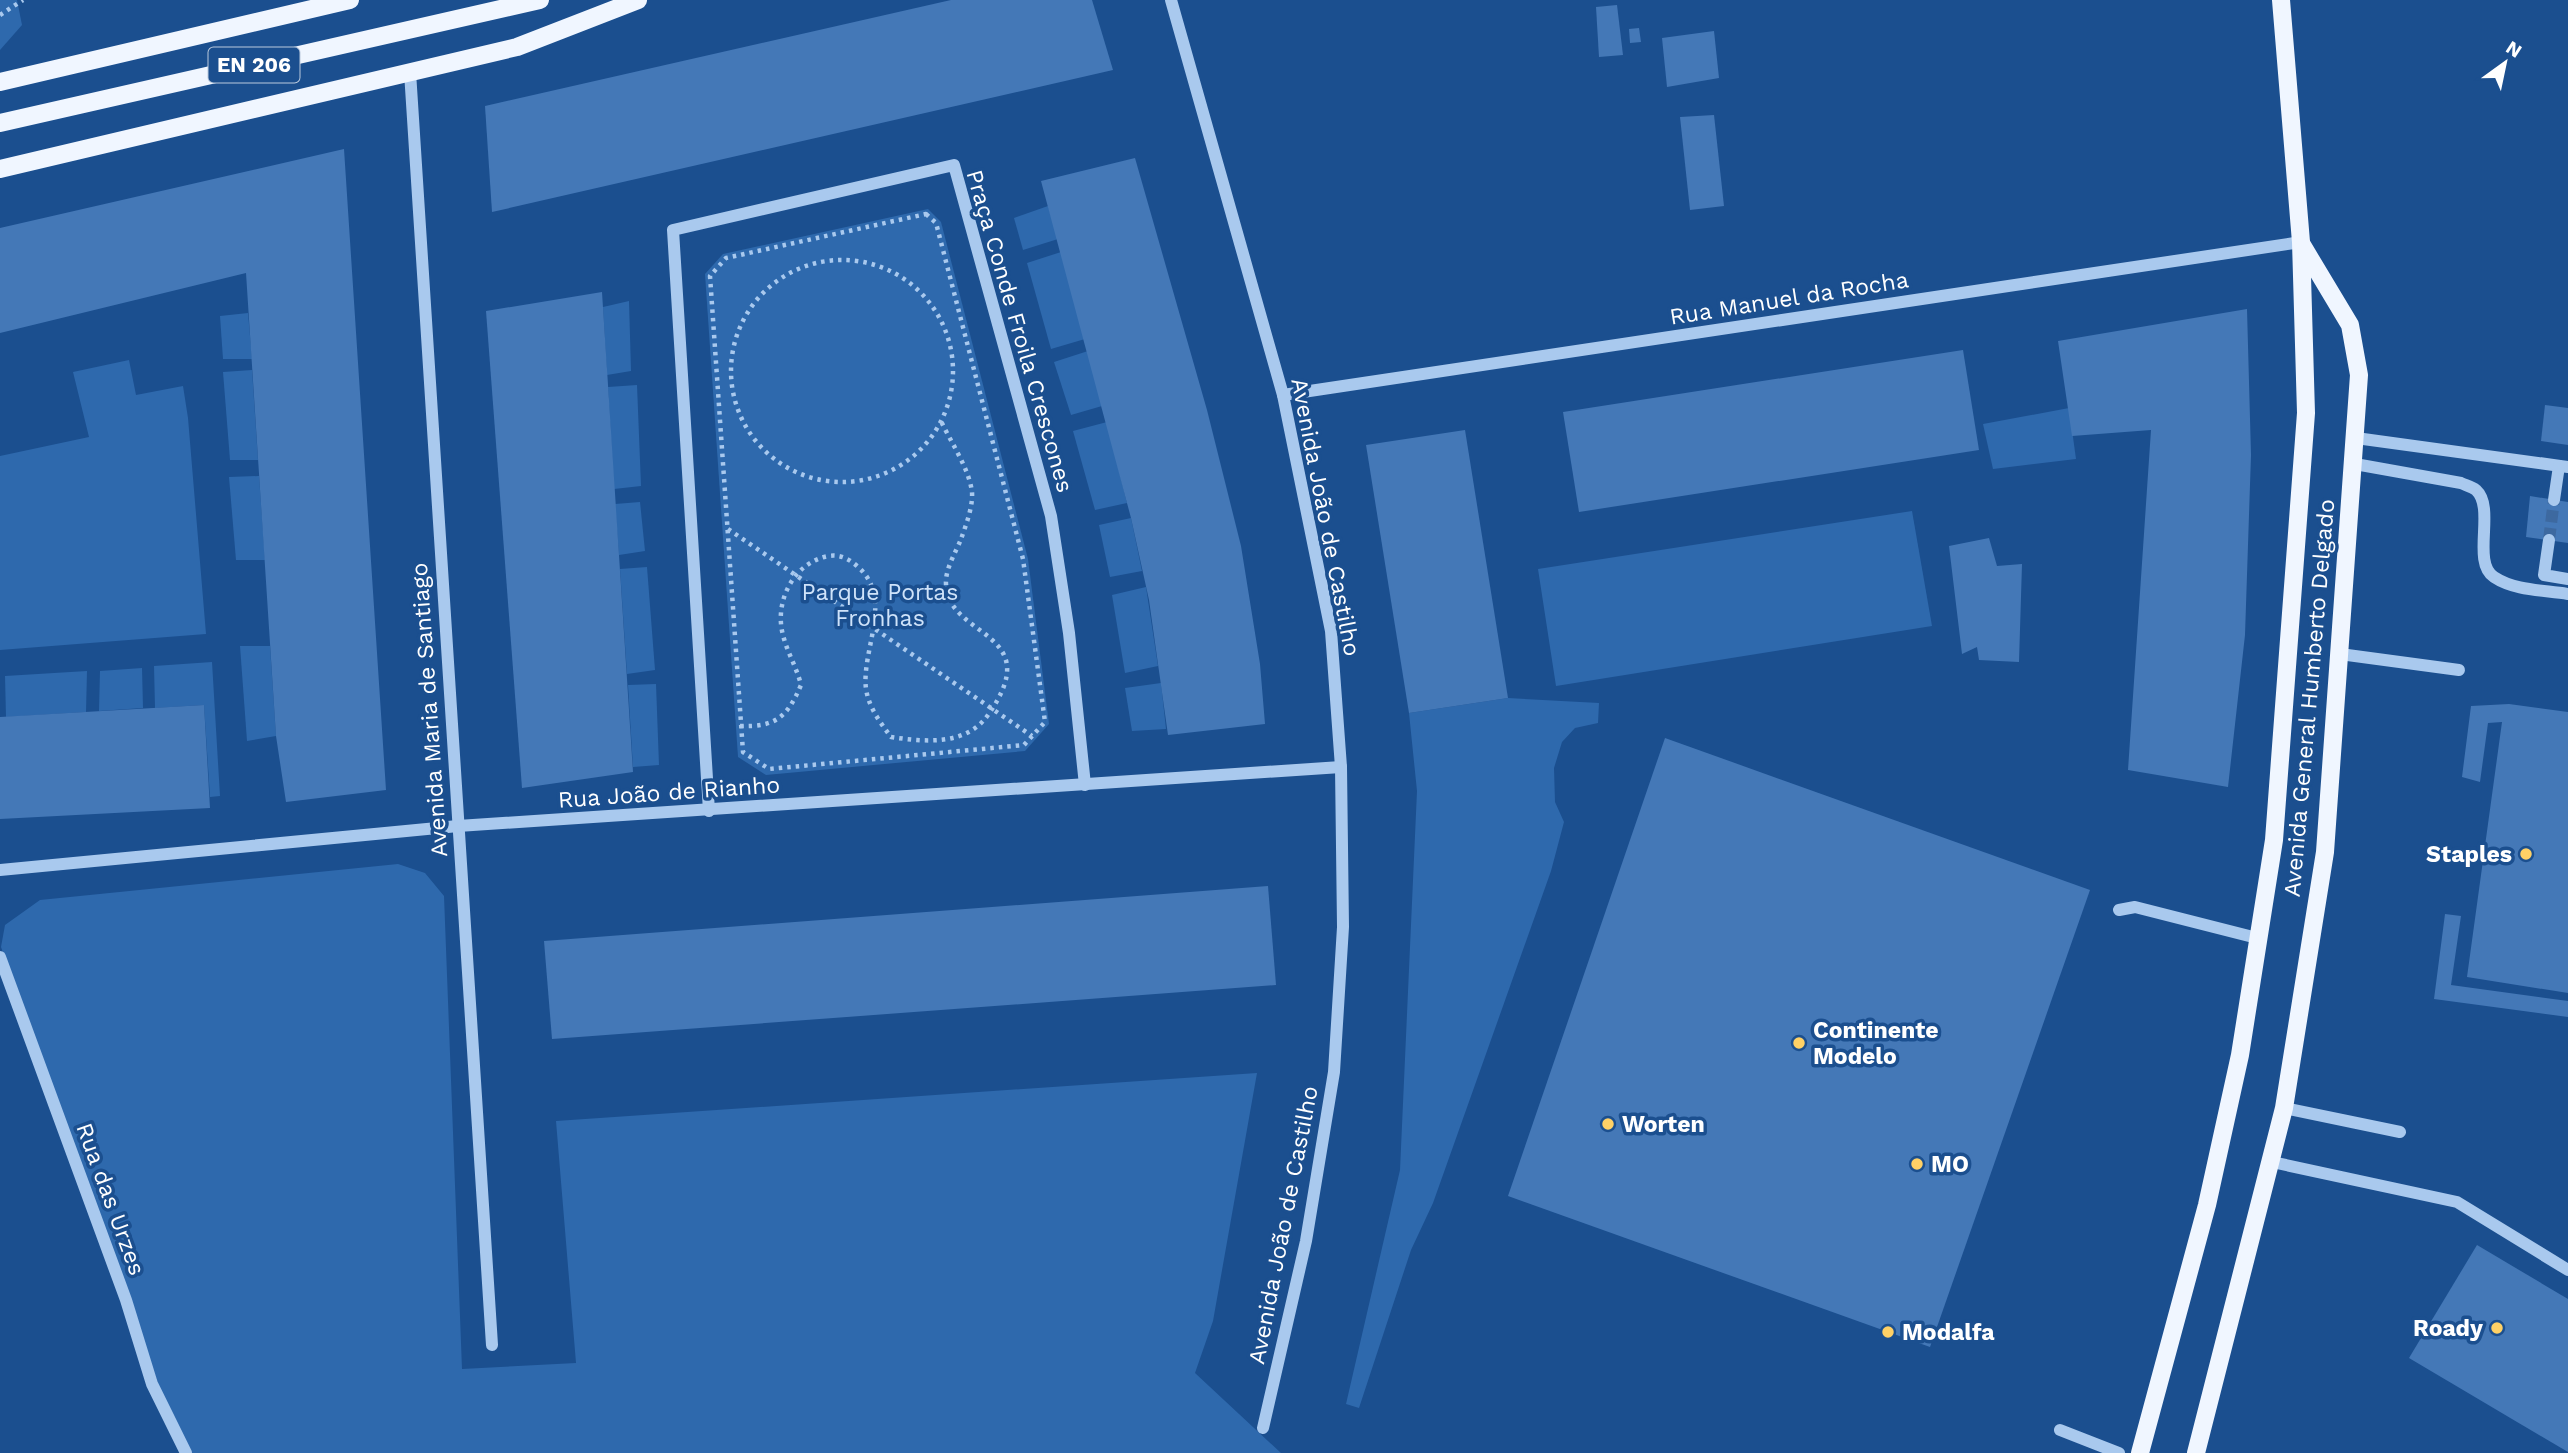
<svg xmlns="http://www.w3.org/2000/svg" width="2568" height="1453" viewBox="0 0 2568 1453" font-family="'Work Sans',sans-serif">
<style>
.green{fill:#2e69ad}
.building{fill:#4478b7}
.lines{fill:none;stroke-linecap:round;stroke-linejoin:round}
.minor-tunnel{stroke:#3d69a0;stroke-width:12;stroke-dasharray:12 6;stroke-linecap:butt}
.path{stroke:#a9c9ee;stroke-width:4.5;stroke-dasharray:3.5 5;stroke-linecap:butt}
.minor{stroke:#a9c9ee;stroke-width:12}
.major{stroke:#f0f6ff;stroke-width:18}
.poi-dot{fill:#ffd166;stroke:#1b4f8f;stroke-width:2.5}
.labels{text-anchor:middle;stroke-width:7;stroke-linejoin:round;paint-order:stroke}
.shield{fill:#1b4f8f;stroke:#bbcadd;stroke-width:2}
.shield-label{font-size:21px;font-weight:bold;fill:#fff}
.street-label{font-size:23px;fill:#fff;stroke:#1b4f8f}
.park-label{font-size:23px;fill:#cfe3fa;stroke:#1b4f8f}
.poi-label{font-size:23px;font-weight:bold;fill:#fff;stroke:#1b4f8f;text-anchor:start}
</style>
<rect width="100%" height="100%" fill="#1b4f8f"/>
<g class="green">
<path d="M0 0H17L22 25 0 50Z"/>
<path d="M1048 206 1058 239 1023 250 1014 218Z"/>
<path d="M928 209 941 222 1028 559 1049 724 1025 751 766 775 738 757 705 274 723 254Z"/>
<path d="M1061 252 1085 339 1051 349 1027 263Z"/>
<path d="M629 301 631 371 607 375 603 307Z"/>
<path d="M248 313 252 359H223L220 316Z"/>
<path d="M1088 351 1102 406 1071 415 1054 362Z"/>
<path d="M129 360 136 395 183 386 188 418 206 634 0 650V456L89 437 73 372Z"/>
<path d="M252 370 258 460H230L223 372Z"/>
<path d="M637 385 641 486 614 489 608 387Z"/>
<path d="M2069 408 2076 459 1993 469 1983 424Z"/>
<path d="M1107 422 1127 503 1095 510 1073 431Z"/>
<path d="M259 476 265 560H236L229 477Z"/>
<path d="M640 502 645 551 619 555 615 504Z"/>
<path d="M1912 511 1932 626 1556 686 1538 569Z"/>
<path d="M1131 518 1142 571 1110 577 1099 525Z"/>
<path d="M647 567 655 670 627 674 620 569Z"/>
<path d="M1146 587 1158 666 1125 673 1112 595Z"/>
<path d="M240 646H270L276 736 247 741Z"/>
<path d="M212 662 220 796 210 797 204 705 155 708 154 666Z"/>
<path d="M142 668 143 708 99 711 100 671Z"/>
<path d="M87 671 86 712 6 717 5 676Z"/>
<path d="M1161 683 1166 729 1132 731 1125 688Z"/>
<path d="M656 684 659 765 633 767 628 685Z"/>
<path d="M1508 698 1599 703 1598 723 1575 728 1562 742 1554 768 1555 802 1564 822 1551 871 1433 1203 1411 1250 1359 1408 1346 1404 1400 1170 1417 791 1409 713Z"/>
<path d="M398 864 425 873 444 896 462 1369 576 1363 556 1121 1257 1073 1213 1321 1195 1373 1281 1453H192L173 1425 1 947 5 925 40 900Z"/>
</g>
<g class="building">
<path d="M951 0H1092L1113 70 492 212 485 106Z"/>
<path d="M1617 5 1623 55 1599 57 1596 7Z"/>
<path d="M1639 28 1641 42 1630 43 1629 29Z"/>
<path d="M1714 31 1719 78 1667 87 1662 38Z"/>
<path d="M1714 115 1724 206 1690 210 1680 117Z"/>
<path d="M344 149 386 790 286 802 276 736 246 273 0 333V228Z"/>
<path d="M1135 158 1207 410 1241 546 1260 664 1265 724 1168 735 1149 600 1131 518 1041 181Z"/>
<path d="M602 292 633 772 522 788 486 311Z"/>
<path d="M2247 309 2251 455 2245 635 2228 787 2128 770 2151 430 2072 436 2058 341Z"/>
<path d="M1963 350 1979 450 1579 512 1563 412Z"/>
<path d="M2545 405 2568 408V445L2541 441Z"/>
<path d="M1465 430 1508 698 1409 713 1366 445Z"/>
<path d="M2530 496 2568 502V543L2526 537Z"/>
<path d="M1989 538 1997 566 2022 564 2019 662 1979 660 1977 647 1962 654 1949 546Z"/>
<path d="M2509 704 2568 712V993L2467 977 2502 722 2488 723 2480 782 2462 777 2471 706Z"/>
<path d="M204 705 210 808 0 819V717Z"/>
<path d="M1665 738 2090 890 1930 1347 1508 1196Z"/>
<path d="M1268 886 1276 985 552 1039 544 941Z"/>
<path d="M2445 914 2461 916 2451 985 2568 1001V1017L2434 999Z"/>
<path d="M2477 1245 2568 1299V1452L2409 1358Z"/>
</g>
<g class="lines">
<path class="minor-tunnel" d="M2549 540 2554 500"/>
<g class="path">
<path d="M0 15 23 0"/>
<path d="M926 214 936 223 1023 559 1045 722 1024 745 769 769 743 752 710 276 726 258Z"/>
<circle cx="842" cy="371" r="111"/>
<path d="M728 529 1032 736"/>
<path d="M740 726C775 727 787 718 801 685 797 668 787 652 783 635 774 602 793 563 828 556 840 554 849 559 857 566 895 598 861 650 866 689 869 708 880 722 891 737 925 742 966 746 988 715 1048 630 948 639 946 584 945 569 956 552 961 539 966 525 973 507 972 492 969 468 950 441 940 419"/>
</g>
<g class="minor">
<path d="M1171 0 1283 395 1331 631 1341 767 1343 927 1334 1072 1306 1241 1263 1428"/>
<path d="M410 72 492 1345"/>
<path d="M1283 395 2301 242"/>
<path d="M2356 438 2568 467"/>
<path d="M2355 464 2461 483C2465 485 2472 487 2476 490 2496 508 2471 562 2494 577 2515 591 2544 590 2568 594"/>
<path d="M2554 500 2559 466"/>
<path d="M2549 540 2544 575 2568 579"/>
<path d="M2340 654 2459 670"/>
<path d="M709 811 673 230 954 165 1051 516 1069 633 1085 785"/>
<path d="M0 870 458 826 1341 767"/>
<path d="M2119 910 2135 907 2257 938"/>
<path d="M0 957 126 1300 152 1384 186 1453"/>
<path d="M2284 1108 2400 1132"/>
<path d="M2272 1162 2457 1202 2568 1270"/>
<path d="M2060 1430 2119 1453"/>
</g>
<g class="major">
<path d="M0 82 350 0"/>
<path d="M0 123 540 0"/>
<path d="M0 169 517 47 638 0"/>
<path d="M2140 1453 2207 1205 2240 1055 2274 840 2306 413 2301 242 2281 0"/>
<path d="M2196 1453 2284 1108 2325 852 2359 375 2350 325 2302 245"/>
</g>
</g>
<g class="poi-dot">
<circle cx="2526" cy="854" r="7"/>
<circle cx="1799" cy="1043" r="7"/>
<circle cx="1608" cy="1124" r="7"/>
<circle cx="1917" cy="1164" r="7"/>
<circle cx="2497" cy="1328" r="7"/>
<circle cx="1888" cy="1332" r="7"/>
</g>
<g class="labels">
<rect class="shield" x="208.5" y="47.5" width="91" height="35" rx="5"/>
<g class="shield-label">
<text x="254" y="72">EN 206</text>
</g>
<g class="street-label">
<text transform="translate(1789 298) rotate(-9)" y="8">Rua Manuel da Rocha</text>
<text transform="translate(1020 331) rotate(74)" y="8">Praça Conde Froila Crescones</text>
<text transform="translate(1326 517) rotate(79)" y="8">Avenida João de Castilho</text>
<text transform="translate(2309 698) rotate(-85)" y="8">Avenida General Humberto Delgado</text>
<text transform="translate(429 710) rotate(-94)" y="8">Avenida Maria de Santiago</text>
<text transform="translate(669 792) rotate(-4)" y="8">Rua João de Rianho</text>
<text transform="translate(111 1199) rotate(70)" y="8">Rua das Urzes</text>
<text transform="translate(1283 1225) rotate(-79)" y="8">Avenida João de Castilho</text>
</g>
<g class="park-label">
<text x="880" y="600">Parque Portas<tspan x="880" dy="26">Fronhas</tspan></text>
</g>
<g class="poi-label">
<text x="2512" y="862" text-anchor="end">Staples</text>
<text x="1813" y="1038">Continente<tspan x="1813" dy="26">Modelo</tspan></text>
<text x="1622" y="1132">Worten</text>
<text x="1931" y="1172">MO</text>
<text x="2483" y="1336" text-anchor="end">Roady</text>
<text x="1902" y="1340">Modalfa</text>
</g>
</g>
<g transform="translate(2505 63) rotate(33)" stroke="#1b4f8f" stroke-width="5" paint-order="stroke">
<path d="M0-5L12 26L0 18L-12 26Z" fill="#ffffff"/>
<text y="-10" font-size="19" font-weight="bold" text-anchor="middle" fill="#ffffff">N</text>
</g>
</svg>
